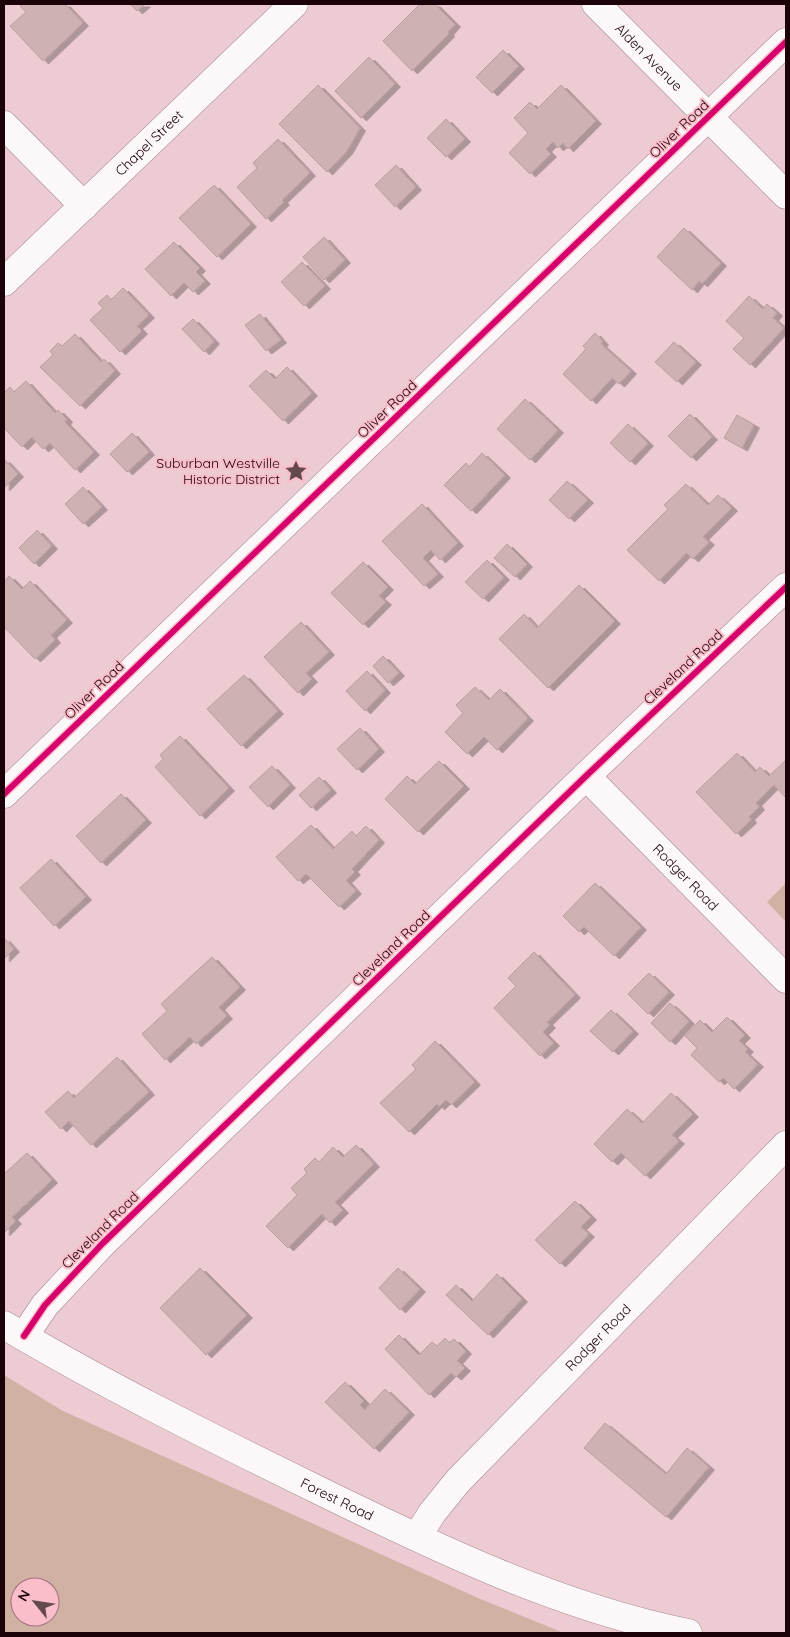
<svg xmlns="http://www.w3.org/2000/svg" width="790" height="1637" viewBox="0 0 790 1637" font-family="Quicksand,sans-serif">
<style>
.green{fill:#d0b1a4;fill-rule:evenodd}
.building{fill:#ceb1b3;stroke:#ba9d9f;filter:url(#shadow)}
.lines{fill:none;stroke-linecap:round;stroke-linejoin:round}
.minor-casing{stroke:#a3888e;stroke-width:29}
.major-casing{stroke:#a3888e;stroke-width:29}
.minor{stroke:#fcf7f8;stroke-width:28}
.major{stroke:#fcf7f8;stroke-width:28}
.cycleway-casing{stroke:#fabdca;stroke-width:9}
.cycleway{stroke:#d6006c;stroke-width:6}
.labels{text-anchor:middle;stroke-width:4;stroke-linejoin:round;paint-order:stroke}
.street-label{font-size:14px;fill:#1b0309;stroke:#fabdca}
.poi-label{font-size:14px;fill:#1b0309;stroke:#fabdca;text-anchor:end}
</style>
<defs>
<filter id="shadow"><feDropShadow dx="5.5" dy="3" stdDeviation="0" flood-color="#0004"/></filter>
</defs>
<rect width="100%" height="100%" fill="#eccbd2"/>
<g class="green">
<path d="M786 883V922L767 902Z"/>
<path d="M4 1375 63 1411 478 1598 564 1633H4ZM20 1587H50V1617H20Z"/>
</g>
<g class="building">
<path d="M23 4H65L83 23 43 61 10 26 26 12 20 6Z"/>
<path d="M130 4H145L137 11Z"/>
<path d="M420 4 422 6 425 4H435L455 24 448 32 449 34 412 71 383 41Z"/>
<path d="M503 50 519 66 492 93 476 77Z"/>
<path d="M369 57 395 84 361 118 335 91Z"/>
<path d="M318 85 360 128 347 151 327 172 279 124Z"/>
<path d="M561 85 596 121 568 149 563 143 558 148 553 142 546 149 551 154 530 174 509 153 528 133 514 118 530 102 537 109Z"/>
<path d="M446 119 465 139 446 157 427 138Z"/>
<path d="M278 139 310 173 282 200 284 202 266 219 237 187 257 168 253 163Z"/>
<path d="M396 165 416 187 395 207 375 185Z"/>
<path d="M214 185 251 224 217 257 179 218Z"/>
<path d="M684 228 721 263 702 284 699 281 692 290 657 257Z"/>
<path d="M324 237 345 260 324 280 303 257Z"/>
<path d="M174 242 200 268 196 272 205 281 193 292 184 283 171 296 145 269Z"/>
<path d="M302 262 325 286 304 306 281 282Z"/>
<path d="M123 288 149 315 137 326 142 331 120 352 90 320 103 308 98 303 107 295 111 300Z"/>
<path d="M749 296 763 309 767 304 777 313 773 318 784 328 750 365 733 349 744 338 726 321Z"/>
<path d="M260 314 281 340 266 351 245 325Z"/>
<path d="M193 319 214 341 204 352 182 329Z"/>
<path d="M595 333 603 342 601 344 631 371 619 384 612 378 591 401 563 374 586 349 583 346Z"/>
<path d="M75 334 101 362 104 359 115 371 80 406 40 367 53 355 50 351 58 343 62 346Z"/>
<path d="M674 342 696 362 677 382 655 362Z"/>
<path d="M287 367 312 393 283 421 249 386 266 370 275 379Z"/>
<path d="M26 381 55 413 58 410 67 419 65 422 94 452 75 470 50 443 43 449 32 437 22 447 4 428V393L10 387 14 392Z"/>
<path d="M525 399 558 430 530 460 497 429Z"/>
<path d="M690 414 712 437 691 458 668 436Z"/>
<path d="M737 415 754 425 742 448 724 438Z"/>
<path d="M628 424 648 443 630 462 610 443Z"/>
<path d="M132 433 149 452 127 472 110 454Z"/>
<path d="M482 453 505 475 471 511 444 485 466 463 469 467Z"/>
<path d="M4 459 18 474 4 488Z"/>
<path d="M567 481 588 500 569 519 549 500Z"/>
<path d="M686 484 708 505 718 495 732 508 703 537 709 542 693 559 686 553 659 581 627 550 668 509 664 505Z"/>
<path d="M83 487 102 507 83 524 65 504Z"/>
<path d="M422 504 458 543 440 560 431 550 423 558 438 574 424 586 382 541Z"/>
<path d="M37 530 52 546 34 564 19 548Z"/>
<path d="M507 544 527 564 515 577 494 558Z"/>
<path d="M487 560 504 577 483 599 465 582Z"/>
<path d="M363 562 388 587 379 596 386 602 363 625 331 593Z"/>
<path d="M9 576 22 589 30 581 67 620 51 635 55 640 35 659 4 627V582Z"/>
<path d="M579 585 615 621 548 688 499 639 524 614 537 628Z"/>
<path d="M301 622 329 652 306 673 312 679 298 693 264 657Z"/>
<path d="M383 656 399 673 388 683 373 666Z"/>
<path d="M367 671 385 690 365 711 346 691Z"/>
<path d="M244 675 278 711 241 746 207 709Z"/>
<path d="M475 687 489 700 500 689 528 718 497 750 484 737 467 754 445 732 463 713 456 705Z"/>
<path d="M360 728 379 749 357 770 337 749Z"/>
<path d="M180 736 229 788 200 816 155 767 163 759 160 755Z"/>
<path d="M737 753 755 772 760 767 769 776 786 760V798L774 785 756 803 759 807 749 817 751 820 736 834 696 792Z"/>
<path d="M439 761 464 786 418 832 385 799 407 776 415 784Z"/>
<path d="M272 766 290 785 268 807 249 787Z"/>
<path d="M319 777 331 790 311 808 299 795Z"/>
<path d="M121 794 146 820 101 863 76 836Z"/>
<path d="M311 825 333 849 352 831 356 836 366 826 379 840 352 869 355 872 346 880 356 891 339 907 306 874 298 881 276 857Z"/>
<path d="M51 859 86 897 54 926 20 888Z"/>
<path d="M595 883 641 927 614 956 584 927 579 932 563 916Z"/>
<path d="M4 938 14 949 4 959Z"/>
<path d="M534 952 575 995 547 1022 550 1025 543 1032 554 1043 540 1056 494 1008 516 986 508 978Z"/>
<path d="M212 957 240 987 219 1007 227 1016 196 1044 190 1037 165 1060 142 1034 167 1011 161 1004Z"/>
<path d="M649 973 669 992 648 1014 628 994Z"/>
<path d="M670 1003 689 1021 670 1042 651 1023Z"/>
<path d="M611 1010 633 1031 613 1052 590 1031Z"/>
<path d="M727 1017 745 1035 739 1041 748 1049 745 1052 758 1064 734 1089 723 1078 719 1082 691 1055 697 1048 685 1036 700 1020 712 1032Z"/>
<path d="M435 1041 475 1082 451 1105 446 1100 439 1107 437 1104 409 1132 380 1103 416 1069 412 1065Z"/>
<path d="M117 1057 149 1092 91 1145 69 1121 61 1129 45 1112 68 1091 74 1098Z"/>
<path d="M671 1093 693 1114 672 1135 679 1141 645 1176 621 1153 612 1162 594 1144 627 1109 642 1123Z"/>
<path d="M356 1145 374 1164 335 1202 343 1210 330 1223 322 1214 288 1248 266 1226 297 1195 291 1188 307 1173 304 1169 315 1158 319 1162 333 1147 343 1157Z"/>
<path d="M27 1153 52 1180 12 1217 16 1221 4 1233V1174Z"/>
<path d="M575 1201 591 1217 581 1227 589 1234 560 1264 535 1240Z"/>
<path d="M200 1268 247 1315 206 1355 160 1308Z"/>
<path d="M398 1268 420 1289 400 1310 379 1288Z"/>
<path d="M497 1274 522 1299 488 1335 446 1295 456 1285 472 1301Z"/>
<path d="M399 1335 419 1355 432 1342 437 1346 445 1338 449 1343 454 1339 466 1351 457 1361 465 1368 456 1377 451 1373 429 1395 385 1349Z"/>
<path d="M345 1382 364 1401 360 1405 365 1410 385 1389 409 1412 374 1449 325 1402Z"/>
<path d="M605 1423 666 1474 687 1448 709 1467 666 1517 584 1448Z"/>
</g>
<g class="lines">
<g class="minor-casing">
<g id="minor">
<path id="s1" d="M596 4 786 195"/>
<path d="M4 125 84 206"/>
<path id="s2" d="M4 282 294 4"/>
<path id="s3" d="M586 776 786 979"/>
<path d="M4 794 786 42"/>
<path d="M24 1336 45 1305 102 1244 586 776 786 587"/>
<path id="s4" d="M417 1537 432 1513 458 1481 786 1145"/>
</g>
</g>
<g class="major-casing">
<g id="major">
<path id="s5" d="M4 1325C103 1384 208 1436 312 1487 430 1545 558 1607 688 1633"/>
</g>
</g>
<use href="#minor" class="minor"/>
<use href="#major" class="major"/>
<g class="cycleway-casing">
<g id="cycleway">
<path d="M4 794 786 42"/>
<path d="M24 1336 45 1305 102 1244 586 776 786 587"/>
</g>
</g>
<use href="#cycleway" class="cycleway"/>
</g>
<defs>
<g id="sight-bare" transform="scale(1.725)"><path d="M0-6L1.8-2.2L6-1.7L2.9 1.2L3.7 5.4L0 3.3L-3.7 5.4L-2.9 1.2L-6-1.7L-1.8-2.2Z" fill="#64494f" stroke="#fabdca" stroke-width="2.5" paint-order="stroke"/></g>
</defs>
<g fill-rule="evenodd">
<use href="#sight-bare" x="296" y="471"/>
</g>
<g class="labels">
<g class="street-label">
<text dy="5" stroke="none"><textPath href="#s1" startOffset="75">Alden Avenue</textPath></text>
<text transform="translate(679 129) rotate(-44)" y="5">Oliver Road</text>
<text dy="5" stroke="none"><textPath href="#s2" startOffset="201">Chapel Street</textPath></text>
<text transform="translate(387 409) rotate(-44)" y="5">Oliver Road</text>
<text transform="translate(683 667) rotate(-43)" y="5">Cleveland Road</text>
<text transform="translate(94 690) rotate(-44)" y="5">Oliver Road</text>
<text dy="5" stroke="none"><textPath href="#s3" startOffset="142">Rodger Road</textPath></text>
<text transform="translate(391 948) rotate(-44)" y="5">Cleveland Road</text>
<text transform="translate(100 1230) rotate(-45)" y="5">Cleveland Road</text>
<text dy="5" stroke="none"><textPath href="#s4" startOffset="270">Rodger Road</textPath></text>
<text dy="5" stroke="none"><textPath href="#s5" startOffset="376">Forest Road</textPath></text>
</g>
<g class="poi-label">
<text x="280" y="468">Suburban Westville<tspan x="280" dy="16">Historic District</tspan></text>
</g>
</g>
<rect width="790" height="1637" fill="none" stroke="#1b0309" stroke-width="10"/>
<g transform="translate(35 1602) rotate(300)"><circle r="24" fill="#fabdca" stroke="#a1737d"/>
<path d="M0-4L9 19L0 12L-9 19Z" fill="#64494f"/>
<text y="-8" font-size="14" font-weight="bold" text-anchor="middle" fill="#1b0309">N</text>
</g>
</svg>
